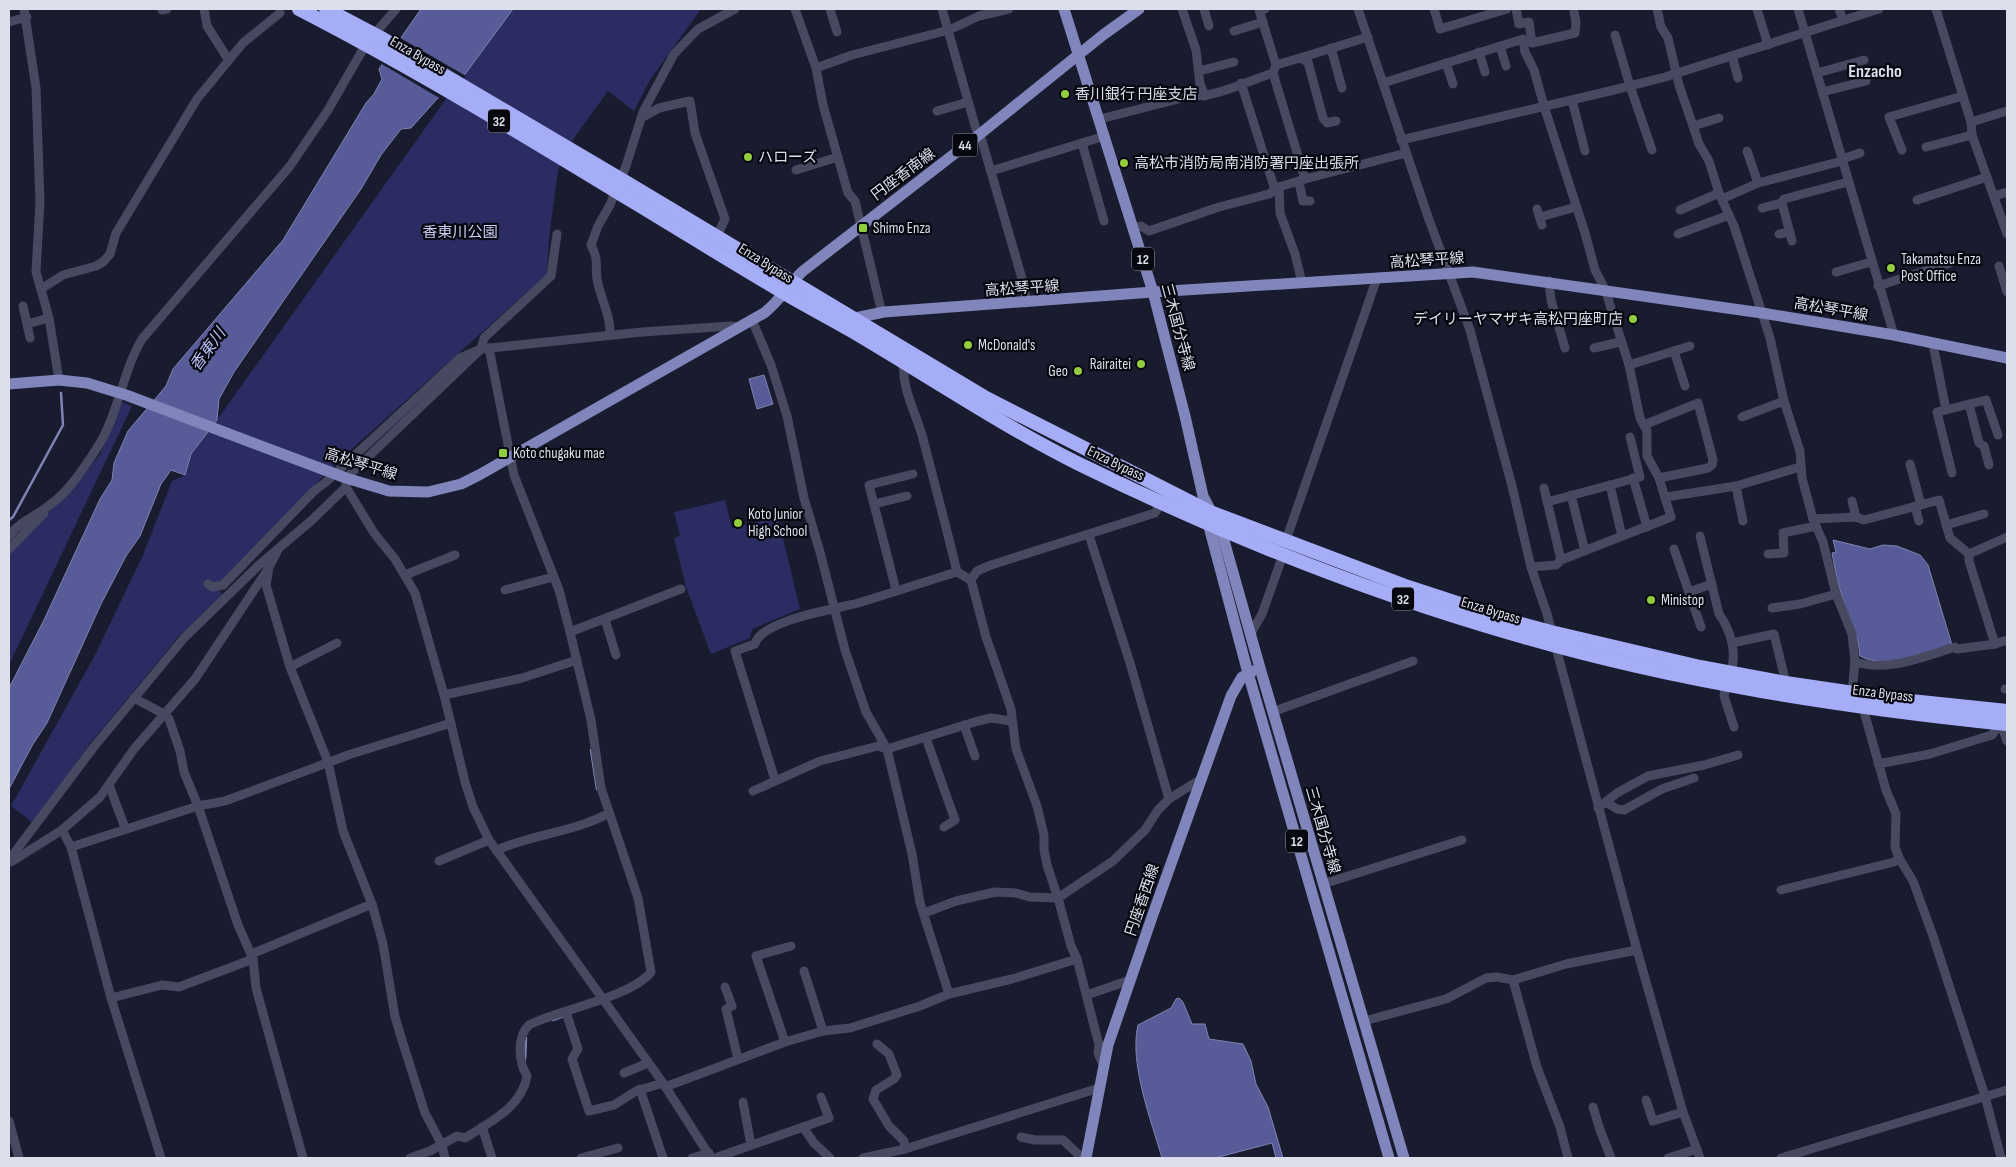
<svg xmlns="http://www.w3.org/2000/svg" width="2016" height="1167" viewBox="0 0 2016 1167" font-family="'Sofia Sans Condensed','Noto Sans JP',sans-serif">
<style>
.green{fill:#2b2c62}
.water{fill:#575b97;stroke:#7f83b1}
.pier{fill:#191b2f}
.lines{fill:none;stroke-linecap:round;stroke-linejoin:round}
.stream{stroke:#7f83b1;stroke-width:2.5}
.minor{stroke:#474961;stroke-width:9}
.major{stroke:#8085bb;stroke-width:11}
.highway{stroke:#a6adf7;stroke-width:14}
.poi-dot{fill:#92cd3e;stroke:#06070f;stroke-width:2}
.labels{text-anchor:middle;stroke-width:4.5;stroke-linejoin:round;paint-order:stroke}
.shield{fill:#06070f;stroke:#9c9eaa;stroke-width:1}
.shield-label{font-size:14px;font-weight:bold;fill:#dddfed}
.street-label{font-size:15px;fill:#dddfed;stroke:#06070f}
.poi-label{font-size:15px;fill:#dddfed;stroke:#06070f;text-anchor:start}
.park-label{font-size:15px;fill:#c9cef2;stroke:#06070f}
.water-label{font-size:16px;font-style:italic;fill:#bac1f6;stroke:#06070f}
.quarter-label{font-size:18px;font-weight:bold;fill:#dddfed;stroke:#06070f}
</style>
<rect width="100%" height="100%" fill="#191b2f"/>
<g class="green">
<path d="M513 9H701L650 80 634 111 608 91 574 138 558 170 549 238 547 274 335 464 218 586 222 595 179 636 89 745 33 823 11 806 94 657 143 555 172 481 185 475 191 454 217 420 456 85Z"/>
<path d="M122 402 132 406 9 665V553L77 483 101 453Z"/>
<path d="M725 500 732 528 778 517 800 609 752 629 750 638 711 654 686 587 674 538 680 536 674 512Z"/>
</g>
<g class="water">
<path d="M421 9H513L463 77 437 99 411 128 401 129 381 155 361 189 234 372 219 399 217 420 191 454 185 475 171 470 161 484 140 536 126 556 101 604 47 723 33 744 9 789V688L44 620 100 499 112 480 114 463 128 431 166 386 173 369 283 240 366 103 374 94 382 79 379 69Z"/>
<path d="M764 375 773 404 757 409 749 379Z"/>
<path d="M1833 540 1870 549 1883 545 1897 546 1920 555 1928 565 1952 645C1926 653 1885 670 1860 656 1858 632 1850 621 1843 600 1838 585 1835 569 1832 553L1836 552Z"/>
<path d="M1179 998 1183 1002 1192 1024H1205L1209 1039 1243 1044 1251 1061 1256 1084 1268 1107 1283 1158H1276L1272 1143 1215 1158H1162C1151 1120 1129 1063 1138 1025L1171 1008 1176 999Z"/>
</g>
<path class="pier" d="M397 36 466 76 441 99 380 63Z"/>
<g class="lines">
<g class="stream">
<path d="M9 520 13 517 63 425 61 393"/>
<path d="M591 750 597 789"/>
<path d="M553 1020 564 1016"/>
<path d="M525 1060 526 1038"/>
</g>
<g class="minor">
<path d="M24 9 36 88 40 202 36 272 49 318 59 380"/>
<path d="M162 9V10L167 9"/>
<path d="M204 9 207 26 228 59"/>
<path d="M795 9 816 68 823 105 848 193 855 201 882 313"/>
<path d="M830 9 837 32"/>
<path d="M942 9 976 129 980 134 1025 289 1026 303"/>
<path d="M1182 9 1196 50 1200 84 1205 96"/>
<path d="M1204 9 1209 26"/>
<path d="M1265 9 1259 10 1276 65 1273 73 1305 179"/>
<path d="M1358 9 1428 217 1470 330 1512 486 1531 567 1547 614 1637 950 1683 1112 1700 1158"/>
<path d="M1434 9 1440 29 1507 9"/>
<path d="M1516 9 1519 24 1529 22 1532 43 1575 33 1576 22 1574 12"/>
<path d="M1657 9 1661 27 1668 38 1679 85 1693 126 1699 144 1709 161 1719 193 1734 226 1770 338 1784 401 1800 451 1802 478 1813 519 1823 542 1836 594 1852 634 1855 662 1852 693 1863 708 1886 790 1896 814 1895 847 1899 858 1913 881 1933 936 1985 1096 2001 1158"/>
<path d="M1757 9 1768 45"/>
<path d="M1798 9 1894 335"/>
<path d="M1839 9 1843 20"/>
<path d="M1936 9 1971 122 1972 135 2007 234"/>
<path d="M9 22 27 17"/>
<path d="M1234 31 1263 22"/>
<path d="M1615 35 1630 86 1652 150"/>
<path d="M1500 46 1506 66"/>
<path d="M1331 48 1342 88"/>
<path d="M1479 52 1485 72"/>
<path d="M1732 56 1738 78"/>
<path d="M1300 58 1368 37"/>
<path d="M1446 63 1453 84"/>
<path d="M1276 65 1300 58 1308 62 1323 118 1327 123 1336 121"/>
<path d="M816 68 852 55 949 30 979 16 1009 9"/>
<path d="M1199 71 1234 62"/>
<path d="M1817 73 1864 60"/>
<path d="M1241 83 1275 190"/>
<path d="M1383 83 1523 39 1525 52 1534 70 1544 106 1585 233 1595 270 1605 289 1629 365 1640 418 1647 431V456L1659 478 1671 517 1561 560 1556 565 1531 567"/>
<path d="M1822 92 1866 81"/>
<path d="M1572 100 1585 151"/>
<path d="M937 111 968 102"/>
<path d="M641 118 659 108 690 101 695 133 725 219 717 236"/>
<path d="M1100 119 1194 95C1208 100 1256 78 1273 73"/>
<path d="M1971 122 2007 111"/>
<path d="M1693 126 1719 118"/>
<path d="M1401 140 1614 90 1665 77 1879 9"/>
<path d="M1082 143 1104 221"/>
<path d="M1926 147 1972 135"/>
<path d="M1902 150 1889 117 1963 96"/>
<path d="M1747 151 1758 183"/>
<path d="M1842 159 1860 153"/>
<path d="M796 170 838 157"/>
<path d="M991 171 1105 136"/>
<path d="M1299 182 1303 201H1310"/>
<path d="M1279 187 1280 213 1295 254 1302 283"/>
<path d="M1995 196 2007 192"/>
<path d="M1722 199 1758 183 1842 161"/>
<path d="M1917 200 1987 177"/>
<path d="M1762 208 1782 203"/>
<path d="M1537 209 1542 225"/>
<path d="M1680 210 1719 193"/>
<path d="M1540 217 1576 207"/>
<path d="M1134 228 1141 226 1149 231 1219 207 1269 194 1279 187 1305 179 1406 153"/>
<path d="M1678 234 1729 215"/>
<path d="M1779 234 1790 232"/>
<path d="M1792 241 1782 203 1784 199 1848 182"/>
<path d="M1999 266 2007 292"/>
<path d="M1836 272 1871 262"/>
<path d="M1549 281 1551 300 1565 348"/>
<path d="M1878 286 1950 263"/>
<path d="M41 289 63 275 96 266 103 262 110 254 116 233 197 99 243 43 280 13"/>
<path d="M23 306 30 338"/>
<path d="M752 320 771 365 787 416 804 498 820 552 845 650 866 712 887 749 912 854 920 903 949 994"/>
<path d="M27 324 49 318"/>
<path d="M610 335C611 315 600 298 597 279 595 263 599 261 591 245L598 226 610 205 626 166 643 112 674 54 698 29 735 9"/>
<path d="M1933 344 1946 410"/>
<path d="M1594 348 1620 342"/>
<path d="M1674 351 1685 386"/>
<path d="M904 362C901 387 915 411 922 435 934 481 946 526 957 572"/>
<path d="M1629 365 1690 346"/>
<path d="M1969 404 1979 443 1984 446 1989 465"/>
<path d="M1742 417 1784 401"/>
<path d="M1644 425 1698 403 1713 460 1712 465 1708 468 1659 478"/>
<path d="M1910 464 1921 505"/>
<path d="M1952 473 1937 412 1986 400 1998 435"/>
<path d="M1633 478 1647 527"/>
<path d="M1610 485 1622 536"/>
<path d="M1736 486 1743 521"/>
<path d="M346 487 374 533 395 559 415 593 444 695 465 782 473 807 489 840 663 1083 711 1158"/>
<path d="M1544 488 1561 560"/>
<path d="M1571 495 1585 551"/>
<path d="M1666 497 1736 486 1800 467"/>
<path d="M1852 501 1856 517"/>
<path d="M1547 502 1640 477 1630 437"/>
<path d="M874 504 907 496"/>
<path d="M1915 506 1919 521"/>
<path d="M1813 519 1856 517 1864 520 1939 500 1950 538 1969 554V561L1995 644"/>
<path d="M1946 525 1984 514"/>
<path d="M1089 535 1130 663 1169 799"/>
<path d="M9 536C21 520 37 516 51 504 69 491 83 469 95 451 118 418 122 372 142 339L290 166 328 110 366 44 396 9"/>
<path d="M1700 536 1719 614C1731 631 1737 652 1731 672"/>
<path d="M1286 540 1377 278"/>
<path d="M9 549 44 513"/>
<path d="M1674 549 1701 627"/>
<path d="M277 552 269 567 266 585 290 667 328 762 343 831 372 904 383 944 395 1017 401 1037 425 1113 442 1145 445 1158"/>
<path d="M1768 554 1784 553 1783 533 1816 526"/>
<path d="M1969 554 2007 537"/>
<path d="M405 575 455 555"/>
<path d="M208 584 213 587 223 585 314 491 326 482 460 358 481 349 484 338 551 276 557 234"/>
<path d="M505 590 553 577"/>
<path d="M896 590 869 485 913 474"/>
<path d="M1689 592 1712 584"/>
<path d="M1772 608 1800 604 1836 594"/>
<path d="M605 619 616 655"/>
<path d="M570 632 681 589"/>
<path d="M1250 635 1262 614 1283 555"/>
<path d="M1732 643 1774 634 1786 683"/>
<path d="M1855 662C1888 672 1924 657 1955 647L1957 649 1995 644 2007 640"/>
<path d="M290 667 337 643"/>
<path d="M1726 684 1724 696 1734 727"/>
<path d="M2005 689H2007"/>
<path d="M444 695 522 678 577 660"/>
<path d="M134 698 164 714 169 719 180 751 184 772 198 806 238 925 253 959 256 988 303 1158"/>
<path d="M1272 712 1413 661"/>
<path d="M2000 721 2007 741"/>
<path d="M964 725 975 756"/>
<path d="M926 738 955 820 944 827"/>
<path d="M1878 764 1930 754 1992 735 2000 723"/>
<path d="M775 780 735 651 755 644C761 620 836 609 858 603 891 593 924 582 957 572L971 580"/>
<path d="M109 785 124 825"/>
<path d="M753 791 820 761 878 746 887 749 978 721 991 718 1011 721"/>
<path d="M1606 802 1617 809 1624 810 1662 789 1694 778"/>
<path d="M1598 808 1617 793 1648 776 1704 765 1738 755"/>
<path d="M62 830 71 847 111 998 161 1158"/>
<path d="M71 847 198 806 225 801 351 754 451 723"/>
<path d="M497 850C533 834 575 832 609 813"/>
<path d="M9 860 93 748 184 638 259 565 312 520 346 487V478L481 349 642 332 731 326 740 327"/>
<path d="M439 861 489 840"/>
<path d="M11 862 62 830 100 797 134 749 195 679 268 569"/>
<path d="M1323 884 1462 840"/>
<path d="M1781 890 1894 862 1899 858"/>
<path d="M924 913 956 901 995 892 1016 893 1030 897 1058 898 1113 861 1145 830 1158 810 1169 799 1201 779"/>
<path d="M251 954 372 904"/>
<path d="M804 971 823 1031"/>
<path d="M1513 980 1566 964 1637 950"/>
<path d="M725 987 732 1006 726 1009 738 1059"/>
<path d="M1087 995 1130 980"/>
<path d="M111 998 162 985 179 987 253 959"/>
<path d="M566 1012 578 1049 572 1059 589 1111 614 1105 636 1091 663 1083"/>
<path d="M1364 1021 1446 999 1486 978 1497 977 1513 980 1537 1067 1560 1127 1568 1158"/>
<path d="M785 1042 756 956 791 946"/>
<path d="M877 1044 889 1054 897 1075 894 1079 876 1090 873 1099 889 1126 904 1141 905 1149"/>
<path d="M1104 1067 1098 1053 1099 1045 1077 959 1071 946 1058 898 1047 865 1044 850V835L1037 806 1016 749 1011 709 986 637 971 580 977 571 991 565 1155 513 1161 503"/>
<path d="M624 1073 648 1063"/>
<path d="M665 1087 785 1042 823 1031 850 1028 920 1006 949 994 1012 979 1077 959"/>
<path d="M640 1089 663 1158"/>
<path d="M1646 1100 1653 1121 1683 1112"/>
<path d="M743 1102 751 1145"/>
<path d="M1593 1107 1600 1130 1611 1158"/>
<path d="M9 1121 19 1158"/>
<path d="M482 1127 492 1158"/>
<path d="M803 1127 829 1118 821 1097"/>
<path d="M1021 1137 1035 1140H1063L1082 1158"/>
<path d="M410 1158 430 1151 457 1136 465 1138C490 1122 522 1107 527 1076 519 1063 516 1037 529 1025 558 1010 632 997 651 972L638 898 601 788 591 720 570 632 559 590 514 475 489 348"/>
<path d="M581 1158 618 1148"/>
<path d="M692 1158 709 1153"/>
<path d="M715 1158 803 1127 814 1143 830 1158"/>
<path d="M863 1158 905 1149 1099 1088"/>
<path d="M1668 1158 1697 1149"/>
<path d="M1781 1158 2007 1090"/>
</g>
<g class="major">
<path d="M1064 9 1153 292 1185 416 1203 496 1221 530 1260 668 1404 1158"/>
<path d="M852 323 855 318 884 312 1153 292 1473 272 1762 313 1894 335 2007 358"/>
<path d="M9 384 59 380 87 383 126 395 346 478 389 491 428 492 461 484 479 475 764 313C780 301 789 284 803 271L980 134 1103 35 1139 9"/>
<path d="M1209 518 1208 523 1248 673 1389 1158"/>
<path d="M1086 1158 1108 1045 1152 917 1231 696 1242 677 1253 671"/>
</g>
<g class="highway">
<path d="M299 9C466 95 624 198 786 294 808 307 830 318 852 331 927 375 1001 425 1079 464 1220 533 1366 592 1517 635 1677 682 1842 707 2007 724"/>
<path d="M326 9 383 39 629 184 986 398 1210 512 1408 587 1521 624 1551 632 1700 667 1786 683 1901 700 2007 711"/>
</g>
</g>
<g class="poi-dot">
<circle cx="1065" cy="94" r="5"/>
<circle cx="748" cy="157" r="5"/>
<circle cx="1124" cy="163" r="5"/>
<rect x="858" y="223" width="10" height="10" rx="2.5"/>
<circle cx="1891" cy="268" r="5"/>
<circle cx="1633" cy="319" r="5"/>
<circle cx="968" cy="345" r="5"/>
<circle cx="1141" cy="364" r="5"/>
<circle cx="1078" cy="371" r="5"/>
<rect x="498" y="448" width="10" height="10" rx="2.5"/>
<circle cx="738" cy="523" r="5"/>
<circle cx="1651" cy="600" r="5"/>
</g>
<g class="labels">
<g class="shield">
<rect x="488" y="109.5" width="22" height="23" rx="4"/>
<rect x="952.5" y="133.5" width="25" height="23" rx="4"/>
<rect x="1132" y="247.5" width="22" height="23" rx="4"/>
<rect x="1392" y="587.5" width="22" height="23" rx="4"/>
<rect x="1286" y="829.5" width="22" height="23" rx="4"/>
</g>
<g class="shield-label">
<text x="499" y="126">32</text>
<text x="965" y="150">44</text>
<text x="1143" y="264">12</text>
<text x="1403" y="604">32</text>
<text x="1297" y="846">12</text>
</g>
<g class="street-label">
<text transform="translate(418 55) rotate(30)" y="5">Enza Bypass</text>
<text transform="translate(903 174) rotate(-37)" y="5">円座香南線</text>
<text transform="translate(1427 260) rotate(-4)" y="5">高松琴平線</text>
<text transform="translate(766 263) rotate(32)" y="5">Enza Bypass</text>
<text transform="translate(1022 288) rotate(-4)" y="5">高松琴平線</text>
<text transform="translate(1831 309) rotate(10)" y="5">高松琴平線</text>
<text transform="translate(1178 327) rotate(75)" y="5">三木国分寺線</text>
<text transform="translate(1116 463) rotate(26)" y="5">Enza Bypass</text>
<text transform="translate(361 464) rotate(17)" y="5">高松琴平線</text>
<text transform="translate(1491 610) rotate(17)" y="5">Enza Bypass</text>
<text transform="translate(1883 693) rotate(7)" y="5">Enza Bypass</text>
<text transform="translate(1323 830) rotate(74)" y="5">三木国分寺線</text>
<text transform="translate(1142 900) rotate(-71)" y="5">円座香西線</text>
</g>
<g class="poi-label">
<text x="1075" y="99">香川銀行 円座支店</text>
<text x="758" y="162">ハローズ</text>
<text x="1134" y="168">高松市消防局南消防署円座出張所</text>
<text x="873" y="233">Shimo Enza</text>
<text x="1901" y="264">Takamatsu Enza<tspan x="1901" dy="17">Post Office</tspan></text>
<text x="1623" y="324" text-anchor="end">デイリーヤマザキ高松円座町店</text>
<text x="978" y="350">McDonald's</text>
<text x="1131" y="369" text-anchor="end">Rairaitei</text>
<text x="1068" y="376" text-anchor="end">Geo</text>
<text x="513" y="458">Koto chugaku mae</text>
<text x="748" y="519">Koto Junior<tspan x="748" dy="17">High School</tspan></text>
<text x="1661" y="605">Ministop</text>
</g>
<g class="park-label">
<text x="460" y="237">香東川公園</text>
</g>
<g class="water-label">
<text transform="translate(207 349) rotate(-54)" y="6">香東川</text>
</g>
<g class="quarter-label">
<text x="1875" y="77">Enzacho</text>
</g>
</g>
<rect width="2016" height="1167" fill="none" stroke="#dddfed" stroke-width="20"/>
</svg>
